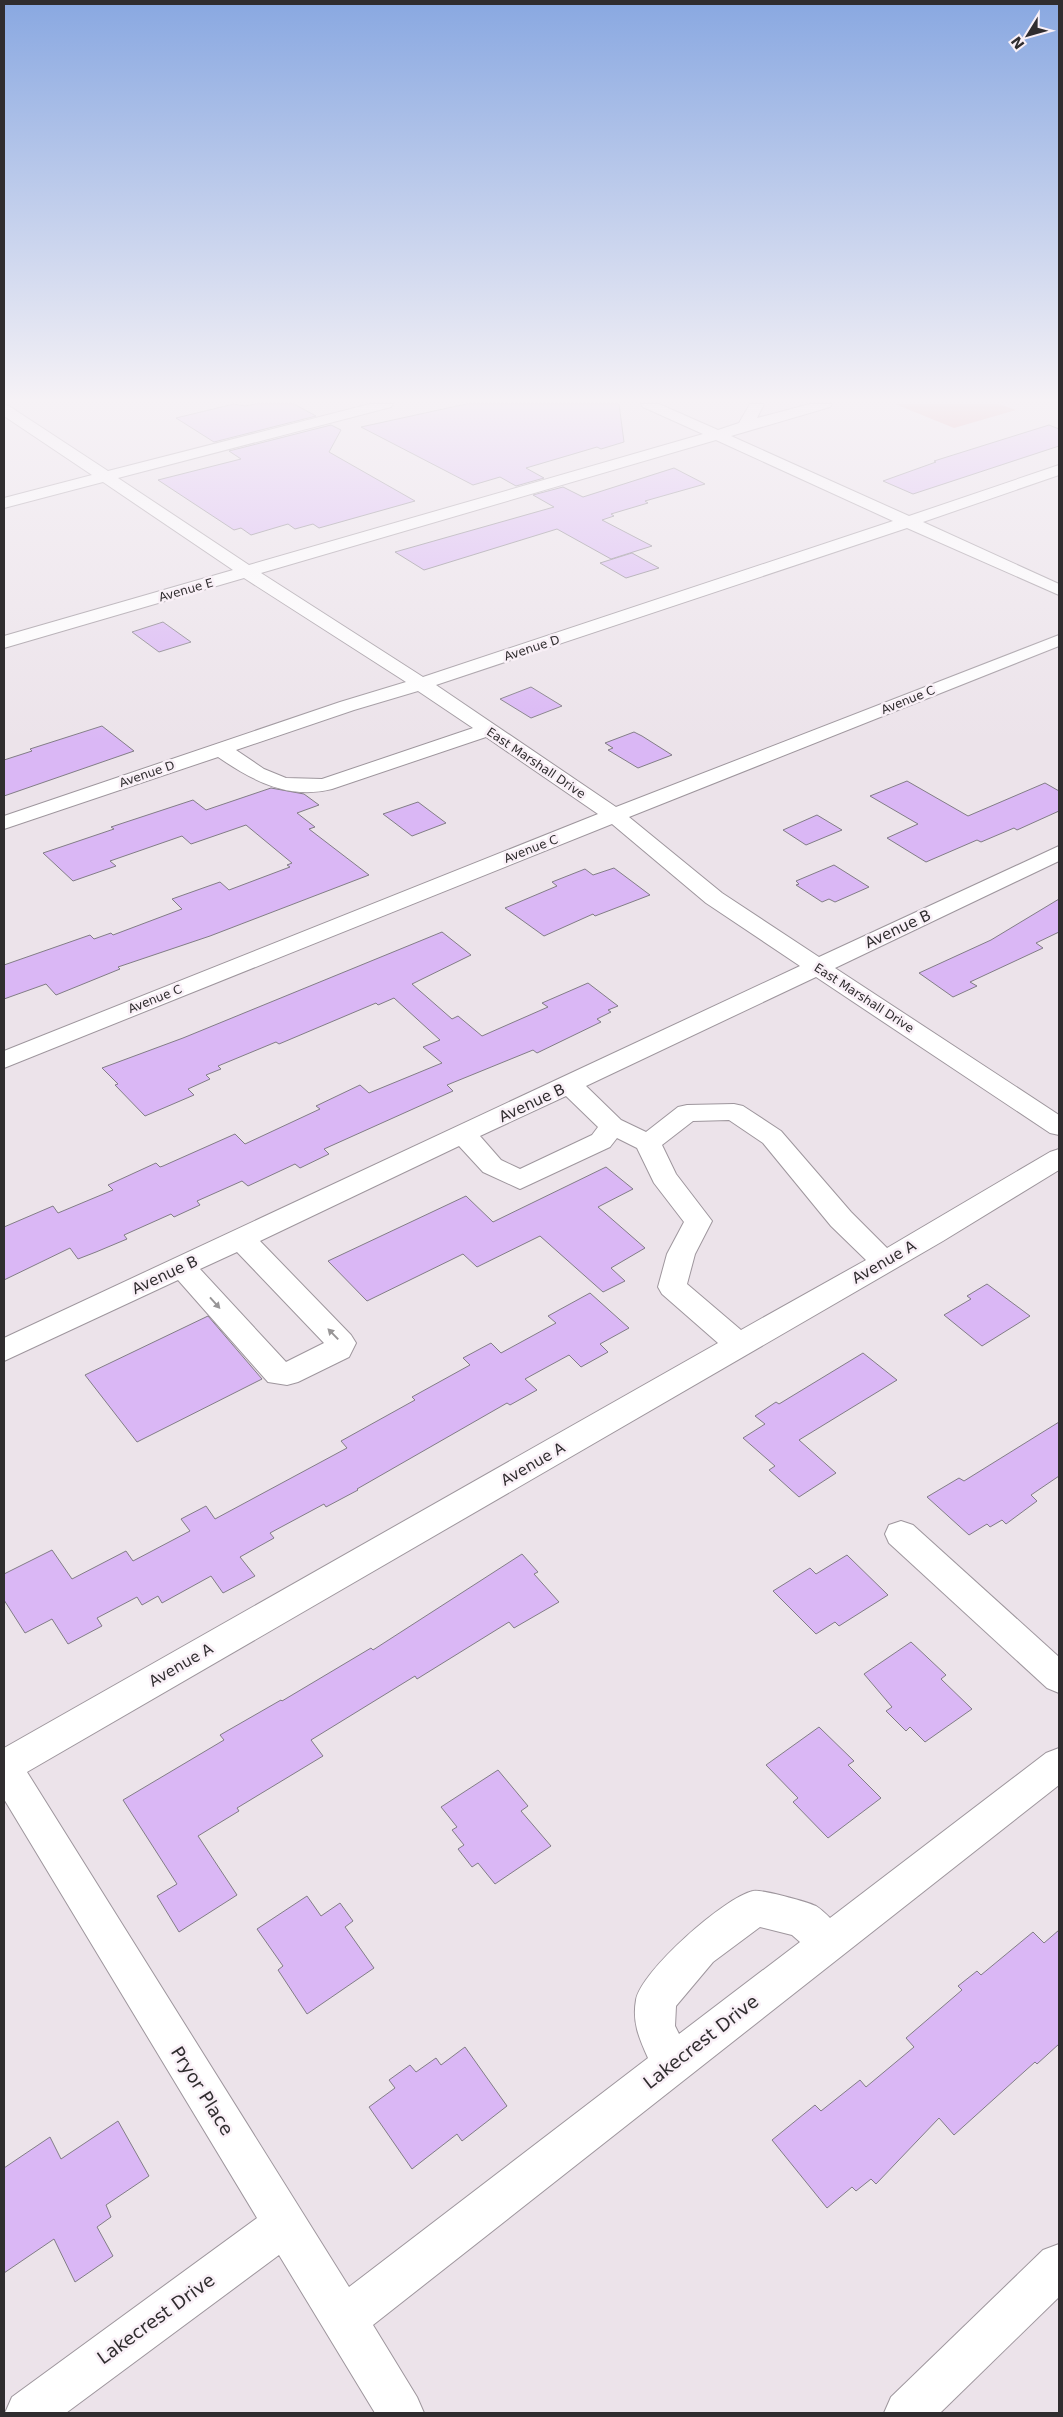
<svg xmlns="http://www.w3.org/2000/svg" width="1063" height="2417" viewBox="0 0 1063 2417" font-family="'DejaVu Sans',sans-serif">
<style>
.forest{fill:#e69999}
.building{fill:#dab7f5;stroke:#827d86}
.lines{fill:none;stroke-linecap:round;stroke-linejoin:round}
.minor-casing{stroke:#9e969d;stroke-width:2}
.minor{fill:#fff;fill-rule:evenodd}
.oneway{fill:#989697}
.labels{text-anchor:middle;stroke-width:5;stroke-linejoin:round;paint-order:stroke}
.far-street-label{font-size:12px;fill:#302d2f;stroke:#f9f0f7}
.street-label{font-size:15px;fill:#302d2f;stroke:#f9f0f7}
.near-street-label{font-size:18px;fill:#302d2f;stroke:#f9f0f7}
</style>
<rect width="100%" height="100%" fill="#ece3ea"/>
<path class="forest" d="M895 404H999L1016 410 954 428Z"/>
<g class="building">
<path d="M234 404 245 406 256 404H294L316 416 214 442 176 418Z"/>
<path d="M466 404H619L624 442 601 449 597 447 526 468 544 478 516 486 500 477 473 485 361 427Z"/>
<path d="M331 425 341 430 329 452 415 501 319 528 313 524 295 529 288 524 251 535 241 528 234 530 158 480 241 459 229 451Z"/>
<path d="M1049 425 1059 429V446L913 494 883 481 936 462 934 461Z"/>
<path d="M674 468 705 484 645 501 648 503 611 514 614 516 602 520 652 546 611 559 557 529 424 570 395 552 554 507 533 495 563 487 583 497Z"/>
<path d="M632 553 659 568 626 578 600 563Z"/>
<path d="M163 622 191 642 159 652 132 632Z"/>
<path d="M531 687 562 706 531 718 500 699Z"/>
<path d="M102 726 134 751 4 796V760L32 751 30 749Z"/>
<path d="M634 732 642 736 672 755 638 768 608 750 613 748 605 743Z"/>
<path d="M907 781 968 816 1045 783 1059 791V811L1017 830 1014 828 981 842 977 840 926 862 887 838 918 824 870 796Z"/>
<path d="M271 788 304 794 319 805 297 813 315 827 309 829 369 875 210 936 118 967 120 969 56 995 46 984 4 999V965L90 935 94 939 111 933 113 935 182 909 172 899 220 882 229 890 290 867 287 865 292 863 246 825 191 844 182 836 110 861 116 866 73 881 43 853 114 829 111 827 193 800 206 810Z"/>
<path d="M418 802 446 823 412 836 383 814Z"/>
<path d="M817 815 842 830 806 845 783 830Z"/>
<path d="M834 865 869 887 835 902 829 899 822 902 796 885 799 884 796 881Z"/>
<path d="M614 868 650 895 595 916 593 914 544 936 505 908 557 886 552 882 585 869 593 875Z"/>
<path d="M1059 899V932L1036 943 1043 948 970 982 977 986 953 997 919 973 991 940Z"/>
<path d="M442 932 471 955 412 984 452 1019 458 1016 482 1036 548 1007 542 1003 588 983 618 1006 608 1010 611 1012 597 1019 601 1022 537 1053 533 1050 447 1085 453 1091 324 1149 329 1154 300 1168 295 1164 248 1186 242 1181 197 1201 200 1205 174 1217 171 1214 124 1235 127 1239 96 1252 78 1259 70 1248 4 1280V1227L53 1206 58 1213 113 1190 108 1185 156 1163 160 1167 163 1166 235 1134 245 1144 320 1109 316 1106 360 1085 369 1093 442 1063 423 1047 440 1040 394 998 378 1005 376 1003 279 1044 276 1042 218 1066 221 1069 206 1075 210 1079 188 1089 194 1095 145 1116 115 1085 118 1084 102 1068 183 1038Z"/>
<path d="M606 1167 633 1189 598 1207 645 1248 611 1268 625 1281 603 1292 540 1236 477 1267 463 1254 367 1301 328 1261 466 1196 493 1222Z"/>
<path d="M987 1284 1030 1316 982 1346 944 1315 971 1299 967 1296Z"/>
<path d="M590 1293 629 1328 600 1344 608 1352 581 1367 569 1355 525 1379 537 1390 510 1405 507 1403 357 1489 358 1490 326 1507 324 1504 270 1533 274 1538 240 1557 255 1576 223 1593 211 1576 162 1603 158 1596 142 1605 137 1597 97 1618 102 1626 68 1644 52 1619 25 1633 4 1600V1574L52 1550 72 1579 126 1551 133 1561 190 1531 181 1519 206 1506 215 1519 347 1448 341 1441 415 1400 412 1397 470 1365 463 1358 491 1343 501 1353 556 1323 548 1316Z"/>
<path d="M208 1316 262 1379 137 1442 85 1375Z"/>
<path d="M863 1353 897 1380 799 1440 836 1473 799 1497 769 1470 775 1466 743 1438 765 1424 755 1416 776 1402 779 1404Z"/>
<path d="M1059 1422V1476L1031 1495 1037 1501 1006 1524 1002 1520 990 1527 987 1524 969 1535 927 1497 959 1478 964 1481Z"/>
<path d="M522 1554 538 1572 534 1574 559 1602 514 1628 509 1622 417 1679 415 1676 311 1740 323 1756 237 1808 239 1811 198 1836 237 1895 179 1932 157 1896 177 1884 123 1800 224 1740 220 1735 281 1700 282 1701 371 1648 373 1650Z"/>
<path d="M847 1555 888 1595 839 1626 835 1622 816 1634 773 1591 810 1568 816 1574Z"/>
<path d="M911 1642 946 1675 941 1679 972 1709 925 1742 910 1727 906 1731 886 1711 892 1707 864 1674Z"/>
<path d="M819 1727 854 1761 848 1765 881 1798 828 1838 793 1802 798 1798 766 1765Z"/>
<path d="M498 1770 528 1806 521 1811 551 1846 495 1884 478 1863 472 1867 458 1849 464 1845 452 1830 457 1827 441 1807Z"/>
<path d="M307 1896 321 1916 340 1903 353 1921 345 1927 374 1968 307 2014 278 1970 283 1966 257 1929Z"/>
<path d="M1059 1930V2044L1037 2064 1035 2062 954 2135 939 2118 876 2184 871 2179 856 2191 852 2187 827 2208 772 2140 815 2105 821 2111 860 2080 866 2087 914 2047 906 2038 962 1990 958 1986 977 1971 981 1975 1033 1932 1044 1943Z"/>
<path d="M465 2047 507 2106 462 2141 457 2134 412 2169 369 2107 395 2088 389 2080 410 2065 416 2072 436 2058 441 2065Z"/>
<path d="M118 2121 149 2176 106 2205 111 2217 97 2227 113 2256 75 2282 54 2239 4 2273V2168L50 2137 61 2159Z"/>
</g>
<g class="lines">
<g class="minor-casing">
<g id="minor">
<path d="M370 404H393L391 407 118 478 249 565 703 434 643 407 641 404H659L718 430 739 423 750 404H764L757 418 810 404H832L830 407 731 436 909 516 1059 465V475L923 522 1059 584V595L907 528 436 685 616 807 1059 635V646L629 817 722 893 819 957 1059 846V861L835 968 1059 1115V1135L1050 1133 816 977 586 1086 621 1120 646 1132 678 1107 687 1105 734 1104 743 1106 781 1131 851 1212 887 1248 1050 1152 1059 1149V1170L943 1241 27 1772 349 2287 648 2058C639 2038 632 2022 636 2000 641 1971 725 1897 753 1891 761 1889 808 1902 816 1906 821 1909 826 1914 830 1918L1046 1753 1059 1748V1785L373 2325 417 2397 424 2413H375L279 2255 66 2413H5L12 2397 257 2218 4 1799V1748L718 1343 662 1294 658 1287 667 1254 684 1222 654 1183 637 1148 617 1138 610 1147 520 1189 483 1172 459 1146 260 1241 351 1335 356 1343 349 1357 298 1382 287 1385 268 1382 178 1280 4 1361V1338L800 966 706 903 612 824 4 1068V1051L598 814 486 737 332 789C289 800 253 781 218 757L4 829V816L340 702 406 682 244 578 4 648V636L233 570 103 482 4 508V498L92 475 4 416V405L9 406 108 471ZM716 440 893 521 423 677 261 573ZM418 691 473 728 322 779 286 778 264 769 236 750 354 710ZM566 1096 598 1127 592 1135 520 1169 501 1160 480 1136ZM729 1120 763 1143 831 1226 866 1260 741 1330 687 1284 695 1254 712 1221 676 1174 662 1145 693 1121ZM237 1252 324 1343 286 1362 200 1269ZM760 1927 792 1935 800 1942 679 2034 675 2026 676 2006 713 1962Z"/>
<path d="M901 1521 913 1525 1059 1657V1693L1047 1688 889 1543 885 1534 889 1525Z"/>
<path d="M1059 2244V2297L940 2413H884L891 2397 1043 2250Z"/>
</g>
</g>
<use href="#minor" class="minor"/>
</g>
<defs><path id="oneway-solid" d="M-6-.8H1V-3.2L6.5 0L1 3.2V.8H-6Z" transform="scale(1.25)"/></defs>
<g class="oneway">
<use href="#oneway-solid" transform="translate(215 1303) rotate(48)"/>
<use href="#oneway-solid" transform="translate(333 1334) rotate(-134)"/>
</g>
<linearGradient id="sky" x2="0" y2="1"><stop stop-color="#89a8e1"/><stop offset="0.54" stop-color="#f6f2f6"/><stop offset="1" stop-color="#f6f2f6" stop-opacity="0"/></linearGradient>
<rect width="1063" height="742" fill="url(#sky)"/>
<g class="labels">
<g class="far-street-label">
<text transform="translate(186 590) rotate(-16)" y="4">Avenue E</text>
<text transform="translate(532 648) rotate(-18)" y="4">Avenue D</text>
<text transform="translate(908 700) rotate(-22)" y="4">Avenue C</text>
<text transform="translate(536 763) rotate(34)" y="4">East Marshall Drive</text>
<text transform="translate(147 774) rotate(-19)" y="4">Avenue D</text>
<text transform="translate(531 849) rotate(-21)" y="4">Avenue C</text>
<text transform="translate(864 998) rotate(33)" y="4">East Marshall Drive</text>
<text transform="translate(155 999) rotate(-22)" y="4">Avenue C</text>
</g>
<g class="street-label">
<text transform="translate(898 929) rotate(-25)" y="5">Avenue B</text>
<text transform="translate(532 1103) rotate(-25)" y="5">Avenue B</text>
<text transform="translate(884 1262) rotate(-30)" y="5">Avenue A</text>
<text transform="translate(165 1275) rotate(-25)" y="5">Avenue B</text>
<text transform="translate(533 1464) rotate(-30)" y="5">Avenue A</text>
<text transform="translate(181 1665) rotate(-30)" y="5">Avenue A</text>
</g>
<g class="near-street-label">
<text transform="translate(701 2042) rotate(-38)" y="6">Lakecrest Drive</text>
<text transform="translate(202 2091) rotate(58)" y="6">Pryor Place</text>
<text transform="translate(156 2319) rotate(-36)" y="6">Lakecrest Drive</text>
</g>
</g>
<rect width="1063" height="2417" fill="none" stroke="#302d2f" stroke-width="10"/>
<g transform="translate(1028 35) rotate(233)" stroke="#f9f0f7" stroke-width="4" paint-order="stroke">
<path d="M0-4L9 19L0 12L-9 19Z" fill="#302d2f"/>
<text y="-8" font-size="14" font-weight="bold" text-anchor="middle" fill="#302d2f">N</text>
</g>
</svg>
